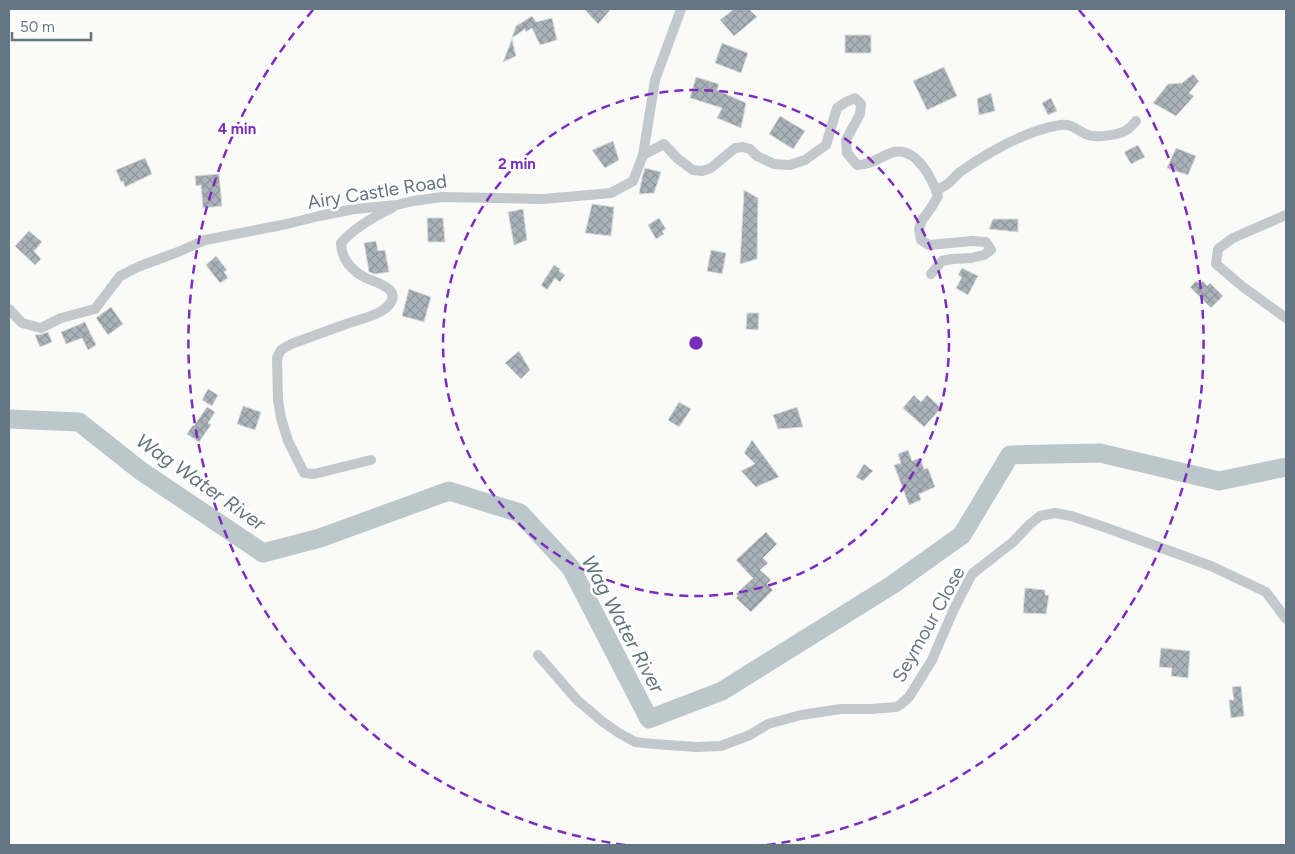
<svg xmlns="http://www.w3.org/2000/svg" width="1295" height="854" viewBox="0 0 1295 854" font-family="Figtree,sans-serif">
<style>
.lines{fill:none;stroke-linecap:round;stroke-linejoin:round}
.river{stroke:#bbc7cb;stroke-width:19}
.building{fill:url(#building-cross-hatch);stroke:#dcdcda}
.street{stroke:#c3c8cc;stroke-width:10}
.ring{fill:none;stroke:#7b2cbf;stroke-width:2.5;stroke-dasharray:9 6}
.labels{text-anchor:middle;stroke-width:5;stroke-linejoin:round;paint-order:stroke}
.street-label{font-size:19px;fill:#657683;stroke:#fff}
.water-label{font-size:20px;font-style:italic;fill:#60757c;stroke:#fff}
.centre{fill:#7b2cbf;stroke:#fff;stroke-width:2.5}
.ring-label{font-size:15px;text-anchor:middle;font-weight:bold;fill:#7b2cbf;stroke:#fff;stroke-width:5;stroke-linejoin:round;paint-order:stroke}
</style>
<defs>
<pattern id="building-cross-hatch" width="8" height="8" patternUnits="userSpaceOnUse" patternTransform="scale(1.25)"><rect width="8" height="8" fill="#aab3b9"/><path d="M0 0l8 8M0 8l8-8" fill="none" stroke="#8e969c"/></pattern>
</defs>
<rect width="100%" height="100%" fill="#fafaf8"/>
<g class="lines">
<path class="river" d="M9 419 79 422 141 471 263 553 320 538 449 491 520 513 571 568 649 719 722 691 892 585 962 535 1010 455 1100 453 1219 481 1286 467"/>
</g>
<g class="building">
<path d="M584 9H611L598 24Z"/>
<path d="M734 9H749L757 17 734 36 720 20Z"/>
<path d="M532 16 536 22 552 18 557 40 540 45 532 28 526 32 525 29 512 38 516 26Z"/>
<rect x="845" y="35" width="26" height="18"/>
<path d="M512 39 516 56 503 62Z"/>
<path d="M722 43 748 53 741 73 715 63Z"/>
<path d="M944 67 957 96 927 110 913 81Z"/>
<path d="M1193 74 1199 81 1189 93 1194 96 1176 116 1153 103 1168 84 1182 83Z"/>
<path d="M696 77 719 84 717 90 746 103 741 128 717 118 722 108 690 98Z"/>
<path d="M991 93 995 111 979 115 977 99Z"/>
<path d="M1051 98 1057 111 1048 115 1042 103Z"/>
<path d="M780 116 805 131 793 149 769 134Z"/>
<path d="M613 141 619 160 605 168 592 150Z"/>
<path d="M1138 145 1145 157 1131 164 1124 152Z"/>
<path d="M1176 148 1196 156 1188 175 1167 168Z"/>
<path d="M145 158 152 174 125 187 123 181 121 182 116 170Z"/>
<path d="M645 168 661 172 654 193 639 194 642 178Z"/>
<path d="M219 174 222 206 203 208 201 185 196 186 195 176Z"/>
<path d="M744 190 758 198 757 259 740 264Z"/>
<path d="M592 204 614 207 611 236 585 233Z"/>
<path d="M523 209 527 240 514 245 508 212Z"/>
<path d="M427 218H443L445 242H428Z"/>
<path d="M659 218 666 229 662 231 664 234 656 239 648 225Z"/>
<path d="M993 219H1018V232L989 229Z"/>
<path d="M29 231 42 242 34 251 41 259 35 265 15 246Z"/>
<path d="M376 241 378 251 385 250 389 272 375 274 369 272 364 243Z"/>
<path d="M711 250 726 253 722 274 707 271Z"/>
<path d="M216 256 227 270 224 272 228 278 220 283 206 265Z"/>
<path d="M554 265 560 269 559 271 565 275 560 282 555 278 547 290 541 285Z"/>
<path d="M962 268 978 276 968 295 956 288 962 277 958 275Z"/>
<path d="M1196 281 1200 284 1203 281 1207 286 1210 283 1223 296 1211 308 1190 287Z"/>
<path d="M409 289 431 297 424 322 402 316Z"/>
<path d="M111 307 123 324 108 335 96 318Z"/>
<path d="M747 313H759L758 330 746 329Z"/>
<path d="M85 322 96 345 88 350 82 338 66 344 61 332Z"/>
<path d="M48 332 52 342 40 347 35 335 43 334Z"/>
<path d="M519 351 530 370 521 379 505 363Z"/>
<path d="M208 389 218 395 212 406 202 400Z"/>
<path d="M914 395 921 402 927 395 941 408 924 427 903 408Z"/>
<path d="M679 402 691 409 679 427 668 420Z"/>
<path d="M243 406 261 412 255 430 237 424Z"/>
<path d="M207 407 215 412 208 423 211 425 199 442 187 434 193 425 194 426Z"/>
<path d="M797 407 803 427 778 429 773 415Z"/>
<path d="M752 440 779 477 756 487 741 471 755 464 744 453Z"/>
<path d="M908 450 912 461 920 458 924 469 928 468 935 487 919 494 921 500 909 505 894 465 901 463 898 454Z"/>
<path d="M864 464 873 471 863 481 856 477Z"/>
<path d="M766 532 777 544 763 558 768 563 760 570 771 580 767 584 773 590 751 612 736 598 738 596 736 594 753 578 736 560Z"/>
<path d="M1025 588 1045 590V595H1049L1046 614 1023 613Z"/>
<path d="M1161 648 1190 651 1188 678 1171 676 1172 668 1159 667Z"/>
<path d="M1241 686 1244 716 1231 718 1229 700H1234L1232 687Z"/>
</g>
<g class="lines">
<g class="street">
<path d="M643 155 664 144 678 159 693 170 702 171 711 168 735 148 743 147 750 149 757 156 774 164 790 165 805 160 826 145 837 108 846 102 855 98 861 104 860 114 846 140 847 153 857 165C868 165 876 160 886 155 889 154 891 153 894 152 916 147 932 178 938 196L931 208 922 220 919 229 921 240 929 245 972 241 986 242 991 250 984 255 971 258 952 259 942 261 931 274"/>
<path d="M936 190C939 189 943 187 946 185 951 182 955 176 960 172 987 153 1027 130 1060 125 1073 123 1077 131 1088 135 1095 138 1122 135 1128 129 1131 127 1134 123 1136 121"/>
<path d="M1286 215 1233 238 1218 249 1216 264 1243 287 1286 318"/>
<path d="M9 309 22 323 41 328 61 318 95 309 120 276 140 266 178 252 205 240 287 224 319 216 354 209 397 205 413 201 442 197 543 199 611 193 633 181 643 155 655 80 681 9"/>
<path d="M371 460 314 474 304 473 288 441 281 418 278 400 277 358 281 350 291 344C310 337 330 330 349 323 362 319 379 315 388 306 404 288 373 282 364 277 351 270 341 258 341 243 355 227 373 217 392 208"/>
<path d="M538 655 577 700 603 722 619 733 635 742 654 744 696 747 721 746 750 735 768 724 801 715 841 709H871L896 707 900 705 909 697 932 660 953 611 972 574 1013 542 1029 525 1040 516 1055 513 1071 516 1107 528 1211 566 1266 592 1286 619"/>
</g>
</g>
<g class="ring">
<circle cx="696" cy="343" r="253"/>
<path d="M625 845A507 507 0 0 1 313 10M1079 10A507 507 0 0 1 767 845"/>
</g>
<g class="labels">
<g class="street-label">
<text transform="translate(377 191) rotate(-9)" y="7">Airy Castle Road</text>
<text transform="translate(928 624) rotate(-61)" y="7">Seymour Close</text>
</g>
<g class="water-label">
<text transform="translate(201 482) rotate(35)" y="7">Wag Water River</text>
<text transform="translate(623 624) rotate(62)" y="7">Wag Water River</text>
</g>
</g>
<circle cx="696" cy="343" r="8" class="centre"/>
<g class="ring-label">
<text x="237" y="134">4 min</text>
<text x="517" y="169">2 min</text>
</g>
<rect width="1295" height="854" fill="none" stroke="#657683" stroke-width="20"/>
<path d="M12 32v8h79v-8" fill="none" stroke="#657683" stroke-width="2.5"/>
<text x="20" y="32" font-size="15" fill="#657683" stroke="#ffffff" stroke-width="4" paint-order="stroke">50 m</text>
</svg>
